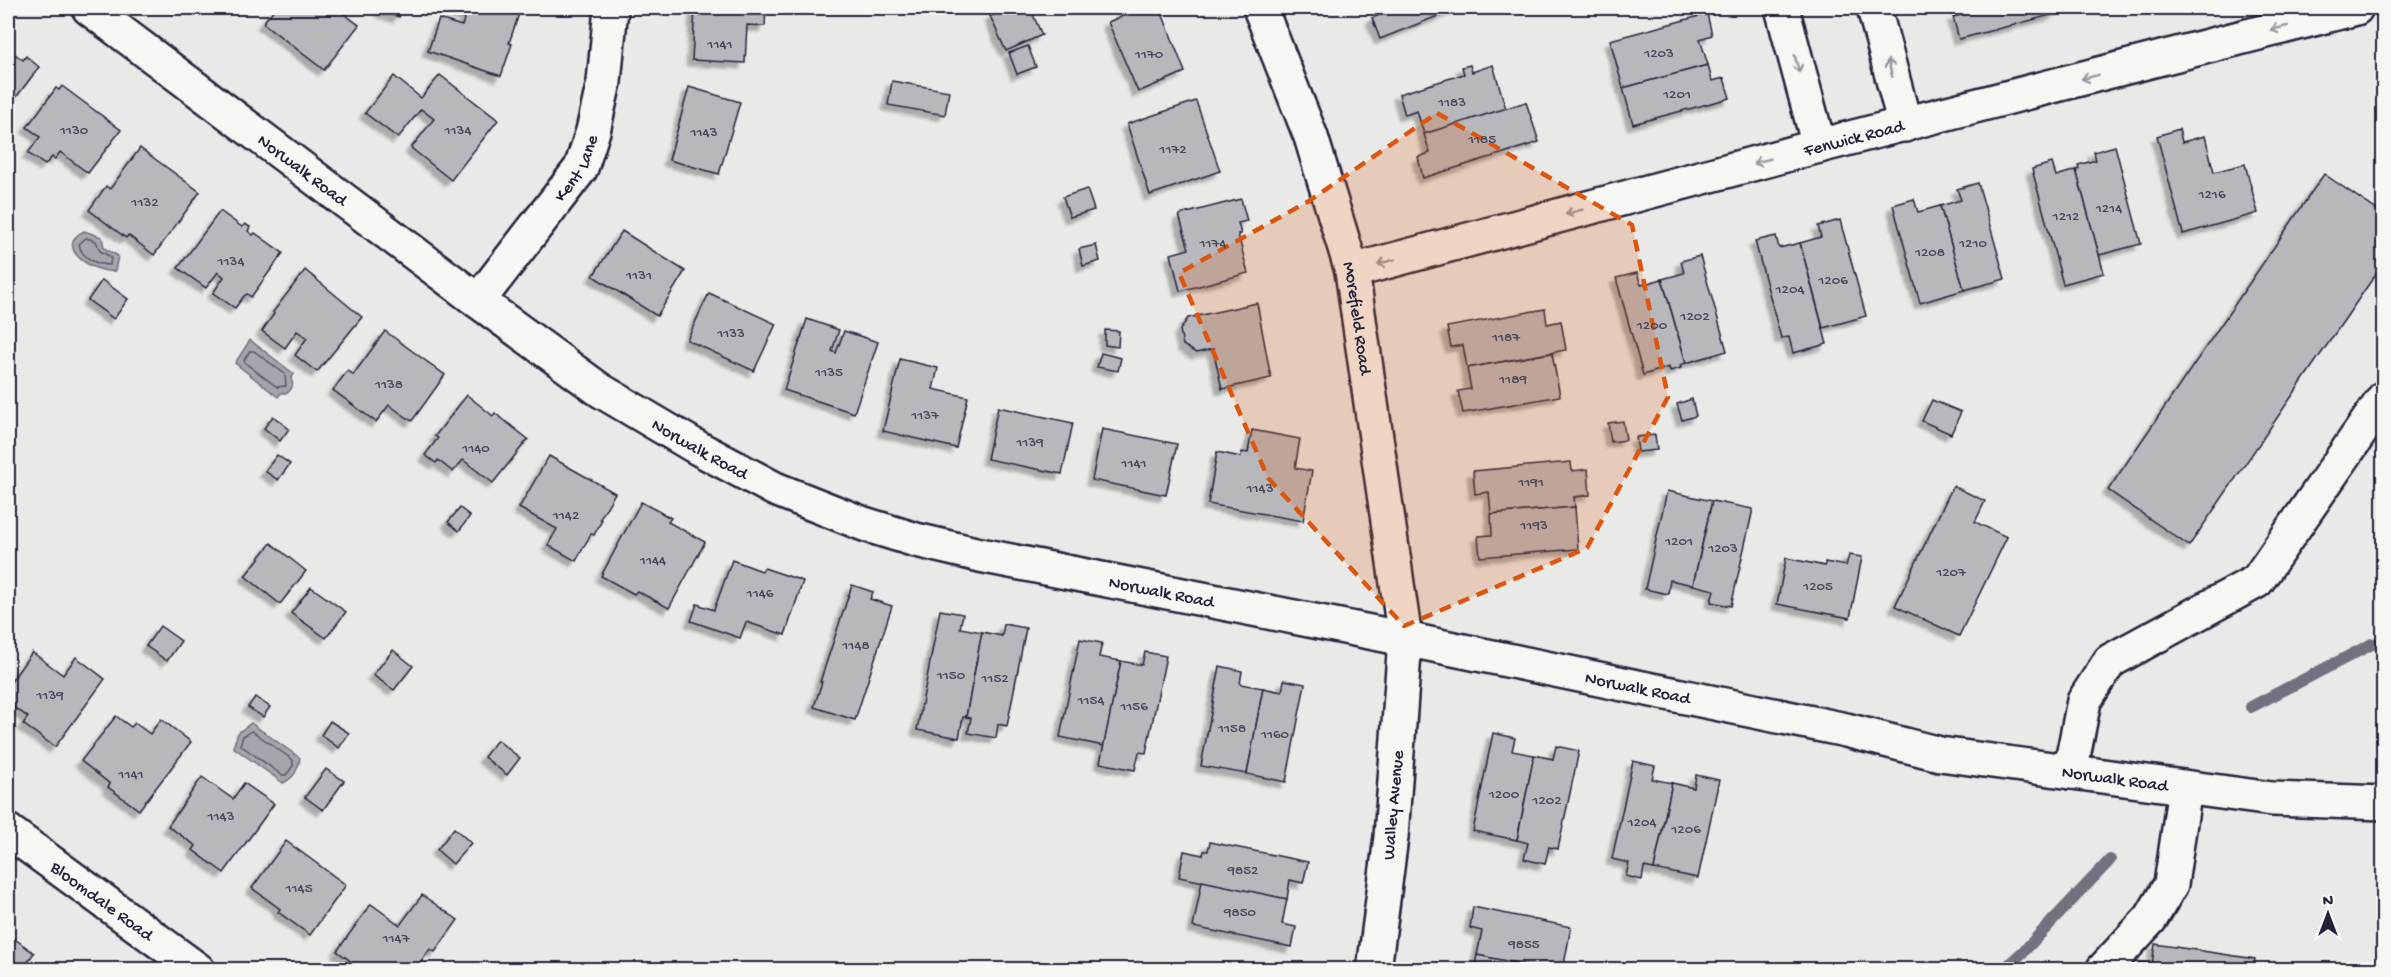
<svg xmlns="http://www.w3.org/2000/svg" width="2391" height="977" viewBox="0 0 2391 977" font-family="'Gochi Hand',sans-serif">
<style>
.water{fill:#a5a5ac;stroke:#71717f;stroke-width:1.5}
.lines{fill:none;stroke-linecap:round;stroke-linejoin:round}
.shore{stroke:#565668;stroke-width:1.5}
.stream{stroke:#71717f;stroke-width:12}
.building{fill:#b8b8bc;stroke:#22223b;stroke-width:1.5;filter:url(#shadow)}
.minor-casing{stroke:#22223b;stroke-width:38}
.minor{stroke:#f6f6f2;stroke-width:33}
.oneway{stroke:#9797a0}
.marked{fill:#de560e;fill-opacity:0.2;stroke:#de560e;stroke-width:4.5;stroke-dasharray:12 8;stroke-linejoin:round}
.labels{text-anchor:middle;stroke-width:5;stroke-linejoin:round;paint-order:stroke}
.number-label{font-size:15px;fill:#48485b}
.street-label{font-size:18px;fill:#22223b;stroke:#f6f6f2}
</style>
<defs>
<filter id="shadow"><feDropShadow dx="-5.5" dy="5.5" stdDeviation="1.5" flood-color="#0004"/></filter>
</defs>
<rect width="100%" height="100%" fill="#e9e9e7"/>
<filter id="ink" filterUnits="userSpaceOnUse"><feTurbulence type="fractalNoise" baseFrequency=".0167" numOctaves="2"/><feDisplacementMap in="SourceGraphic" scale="12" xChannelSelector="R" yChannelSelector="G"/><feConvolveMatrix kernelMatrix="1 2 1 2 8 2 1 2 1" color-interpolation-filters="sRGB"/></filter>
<g filter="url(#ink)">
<g class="water">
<path d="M84 231 102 237 104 248 118 256 115 271C94 274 52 247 84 231Z"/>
<path d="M250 340 294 374 291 379C294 385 293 389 287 393H281L278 397 235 363Z"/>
<path d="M251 723 300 758C298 770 294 778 283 783L233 747 238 733Z"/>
</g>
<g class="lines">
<g class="shore">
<path d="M86 238 96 241 100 251 111 257 110 265C97 265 81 258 79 244Z"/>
<path d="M250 351H254L285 374 286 386 277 387 245 363 244 360Z"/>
<path d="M252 731 293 760V766L286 775H282L240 745 243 736Z"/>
</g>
<g class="stream">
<path d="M2251 707 2372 644 2384 643"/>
<path d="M2003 970 2025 950 2110 860"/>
</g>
</g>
<g class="building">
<path d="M275 8H336L359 25 324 70 263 23Z"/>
<path d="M382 8H402L399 17 381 11Z"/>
<path d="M445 8H521L509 43 512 44 501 76 428 51 439 19 462 26 465 16 444 9Z"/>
<path d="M695 8H766L765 26 747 25 745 63 692 60Z"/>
<path d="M1008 8H1030L1042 35 1006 51 990 16Z"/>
<path d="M1143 8H1160L1185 72 1138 92 1108 22Z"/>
<path d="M1382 8H1458L1380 39 1372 18 1384 13Z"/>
<path d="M1963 8H2069L2055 11V14L1959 39 1953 17 1965 14Z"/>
<path d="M1707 14 1712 35 1700 39 1708 65 1623 88 1610 40Z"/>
<path d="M1028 46 1036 67 1017 74 1009 53Z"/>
<path d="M8 49 23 60 26 56 39 67 8 108Z"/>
<path d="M1470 65 1472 72 1493 65 1506 109 1424 134 1417 111 1405 115 1399 94 1464 74 1462 67Z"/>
<path d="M1708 65 1712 81 1724 78 1730 98 1633 124 1623 88Z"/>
<path d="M440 75 498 120 451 180 411 148 434 119 421 109 398 138 365 113 394 76 421 98Z"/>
<path d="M892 81 949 91 945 115 888 105Z"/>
<path d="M62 86 121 130 88 173 60 152 55 159 52 157 45 165 28 153 40 137 27 127 56 88 59 90Z"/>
<path d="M689 87 740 102 719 174 669 160Z"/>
<path d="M1196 101 1220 171 1150 195 1127 124Z"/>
<path d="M1526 102 1539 142 1423 178 1418 157 1430 153 1424 134Z"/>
<path d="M2179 129 2182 142 2205 136 2214 172 2245 164 2258 213 2183 234 2157 136Z"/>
<path d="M2115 146 2141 244 2099 255 2076 170 2079 169 2078 165 2096 160 2094 152Z"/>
<path d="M140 148 200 192 154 255 128 235 126 238 89 210 106 186 110 189Z"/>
<path d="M2052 163 2056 176 2076 170 2104 273 2063 284 2032 169Z"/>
<path d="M2324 174 2384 215V262L2189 546 2108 490Z"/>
<path d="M1978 183 2005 279 1964 290 1940 206 1961 200 1957 189Z"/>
<path d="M1087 189 1094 210 1070 217 1063 197Z"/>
<path d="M1241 199 1247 221 1238 223 1241 234H1238L1248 273 1180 291 1171 254 1189 249 1179 215Z"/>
<path d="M1914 199 1918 212 1940 206 1964 290 1920 303 1893 205Z"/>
<path d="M220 211 242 227 245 224 250 227 248 231 253 235 255 233 283 253 251 297 247 294 244 296 235 308 213 293 224 277 218 272 206 288 178 268Z"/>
<path d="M1840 220 1866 316 1823 328 1800 243 1821 237 1818 226Z"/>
<path d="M622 231 685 271 657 316 593 276Z"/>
<path d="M1776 236 1779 248 1800 243 1827 344 1793 353 1789 337 1781 338 1755 241Z"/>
<path d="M1096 245 1100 261 1083 266 1079 249Z"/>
<path d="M1700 256 1727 351 1686 363 1662 279 1684 273 1681 261Z"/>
<path d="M305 270 362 317 317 372 295 355 307 338 297 331 285 348 262 331 274 314 273 312Z"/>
<path d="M1637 273 1641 285 1662 279 1686 363 1680 365 1681 368 1670 371 1669 367 1643 375 1616 278Z"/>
<path d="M102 280 128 299 114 319 88 300Z"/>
<path d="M709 293 776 324 754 371 687 340Z"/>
<path d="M1257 303 1271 378 1222 389 1213 349 1196 353 1183 345 1180 330 1188 318Z"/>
<path d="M1545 309 1547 324 1561 321 1566 350 1467 368 1463 345 1451 347 1447 327Z"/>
<path d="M807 319 839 330 832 351 836 353 844 331 878 342 854 413 784 390Z"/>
<path d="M1105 330 1119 331 1118 347 1105 345Z"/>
<path d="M385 331 445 375 412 421 389 405 376 422 333 390 348 370 353 375Z"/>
<path d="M1101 353 1121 358 1118 371 1097 367Z"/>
<path d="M1552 353 1560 396 1463 413 1458 391 1471 389 1467 368Z"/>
<path d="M900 359 938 368 933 389 968 397 956 448 883 431Z"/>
<path d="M467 395 493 416 495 413 528 439 493 483 463 460 453 472 438 460 436 463 425 455 438 438 435 436Z"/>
<path d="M1692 399 1696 416 1682 420 1677 404Z"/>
<path d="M1932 400 1961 412 1951 434 1922 421Z"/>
<path d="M998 407 1073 423 1062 474 987 459Z"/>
<path d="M273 416 289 429 280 441 264 428Z"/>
<path d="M1623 421 1626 440 1611 442 1608 423Z"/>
<path d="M1102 429 1177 444 1166 495 1092 480Z"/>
<path d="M1252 430 1300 439 1295 468 1312 471 1303 521 1208 504 1217 452 1241 457 1242 452 1248 453Z"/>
<path d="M1655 435 1657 450 1638 452 1636 437Z"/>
<path d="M277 455 290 464 278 480 265 471Z"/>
<path d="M549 456 615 493 600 519 602 520 594 535 591 534 576 561 548 545 557 529 519 508Z"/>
<path d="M1571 462 1572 471 1588 469 1590 495 1574 497 1575 507 1491 514 1489 492 1475 494 1473 471Z"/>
<path d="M1953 486 1985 501 1975 522 2007 537 1959 636 1895 606Z"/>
<path d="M1667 491 1712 501 1693 585 1670 580 1668 594 1645 589Z"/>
<path d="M1712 501 1753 509 1731 606 1711 602 1714 590 1693 585Z"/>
<path d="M641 502 671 518 668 522 705 542 669 608 637 591 634 594 601 576Z"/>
<path d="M1575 507 1578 549 1480 557 1478 536 1492 535 1491 514Z"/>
<path d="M460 508 470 516 459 531 448 522Z"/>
<path d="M271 543 306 571 280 604 245 576Z"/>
<path d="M1849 555 1862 557 1850 618 1777 604 1786 558 1825 566V562L1846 566Z"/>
<path d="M732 560 762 571 764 568 803 581 785 635 746 622 740 638 691 621 697 604 714 610Z"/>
<path d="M852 585 873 592 870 599 892 606 855 720 814 707 822 682H820Z"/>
<path d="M311 587 346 612 326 638 291 613Z"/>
<path d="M940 610 963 614 960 628 982 632 966 717H963L959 738 917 730Z"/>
<path d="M1004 624 1026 628 1007 726 998 724 996 738 968 733 971 718 966 717 982 632 1002 636Z"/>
<path d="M160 626 181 641 167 661 146 646Z"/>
<path d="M1080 639 1102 643 1099 657 1121 661 1104 746 1060 737Z"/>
<path d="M393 650 413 666 394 690 373 675Z"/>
<path d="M32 652 63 675 76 657 105 679 55 747 23 724 28 717 8 703V686Z"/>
<path d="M1145 652 1166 656 1146 753 1139 752 1135 770 1100 763 1121 661 1142 665Z"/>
<path d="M1220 666 1242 671 1240 684 1263 688 1247 774 1201 766Z"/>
<path d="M1284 680 1305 684 1286 782 1247 774 1263 688 1282 692Z"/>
<path d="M255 697 270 707 263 717 248 707Z"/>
<path d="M116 716 131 727 135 723 150 734 161 719 191 742 139 810 108 787 110 784 81 761Z"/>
<path d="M330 721 349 733 339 748 321 735Z"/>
<path d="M1493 733 1515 738 1512 751 1534 755 1517 840 1473 831Z"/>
<path d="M497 740 520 758 507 775 484 757Z"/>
<path d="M1556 746 1579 751 1558 849 1549 847 1545 864 1524 859 1528 843 1517 840 1534 755 1553 759Z"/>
<path d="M1633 761 1655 766 1652 779 1672 783 1654 869 1644 867 1642 880 1626 876 1629 863 1612 859Z"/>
<path d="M326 769 344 781 323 810 305 797Z"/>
<path d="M1696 775 1719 780 1698 878 1654 869 1672 783 1694 788Z"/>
<path d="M202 777 233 799 244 783 274 804 224 873 193 850 196 846 168 826Z"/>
<path d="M454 828 471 843 453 864 437 850Z"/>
<path d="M286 841 346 885 310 935 278 912 280 909 252 888Z"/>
<path d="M1210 842 1308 862 1303 883 1290 880 1287 899 1179 877 1184 851 1203 855 1204 851H1208Z"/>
<path d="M1202 881 1287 899 1282 924 1296 927 1292 947 1193 927Z"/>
<path d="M422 895 458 920 435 952 430 949 416 970H363L337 951 371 904 400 925Z"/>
<path d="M1473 907 1571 927 1563 970H1549L1477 955 1482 931 1470 928Z"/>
<path d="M8 934 34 953 22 970H8Z"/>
<path d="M2155 944 2255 959 2253 970H2139L2140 962 2152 964Z"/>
<path d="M1477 955 1549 970H1474Z"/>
</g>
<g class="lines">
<g class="minor-casing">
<g id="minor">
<path id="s1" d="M89 8 478 301 600 390 698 448 775 489 864 524 916 540 980 555 1405 639 1846 730 1940 754 2272 799 2384 803"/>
<path id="s2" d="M1260 8 1311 137 1352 271 1405 639 1391 837 1374 970"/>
<path d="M1782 8 1819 146"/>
<path d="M1874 8 1905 125"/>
<path id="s3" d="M1352 271 1819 146 2356 8"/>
<path id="s4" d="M478 301 581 168 593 131 604 82 611 8"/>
<path d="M2070 772 2084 701 2110 661 2257 581 2384 398"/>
<path id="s5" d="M8 831 198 970"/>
<path d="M2103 970 2151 918 2171 884 2185 788"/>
</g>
</g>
<use href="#minor" class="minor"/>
</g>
<defs><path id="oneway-shaft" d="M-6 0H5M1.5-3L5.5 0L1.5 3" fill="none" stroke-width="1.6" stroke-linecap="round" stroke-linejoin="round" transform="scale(1.5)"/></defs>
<g class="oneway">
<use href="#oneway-shaft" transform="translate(2279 28) rotate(166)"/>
<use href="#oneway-shaft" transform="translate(1797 64) rotate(75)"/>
<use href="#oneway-shaft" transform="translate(1890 68) rotate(-105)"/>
<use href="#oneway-shaft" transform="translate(2090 77) rotate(166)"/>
<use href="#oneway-shaft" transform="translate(1762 161) rotate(165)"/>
<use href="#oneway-shaft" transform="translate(1574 212) rotate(165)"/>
<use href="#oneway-shaft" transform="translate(1386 262) rotate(165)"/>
</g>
</g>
<path class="marked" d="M1437 113 1632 225 1668 397 1587 548 1404 626 1268 478 1179 273 1309 201Z"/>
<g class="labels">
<g class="number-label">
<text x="720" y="48">1141</text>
<text x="1659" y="57">1203</text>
<text x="1149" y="58">1170</text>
<text x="1677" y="98">1201</text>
<text x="1452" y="106">1183</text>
<text x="74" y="134">1130</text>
<text x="458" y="134">1134</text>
<text x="704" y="136">1143</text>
<text x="1482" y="143">1185</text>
<text x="1173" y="153">1172</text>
<text x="2212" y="198">1216</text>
<text x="145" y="206">1132</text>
<text x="2109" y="212">1214</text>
<text x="2066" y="220">1212</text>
<text x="1213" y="247">1174</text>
<text x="1973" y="247">1210</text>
<text x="1930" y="256">1208</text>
<text x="231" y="265">1134</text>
<text x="639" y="279">1131</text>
<text x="1833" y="284">1206</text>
<text x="1790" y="293">1204</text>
<text x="1695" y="320">1202</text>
<text x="1652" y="329">1200</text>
<text x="731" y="337">1133</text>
<text x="1506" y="341">1187</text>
<text x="829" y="376">1135</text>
<text x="1513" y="383">1189</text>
<text x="389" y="388">1138</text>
<text x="925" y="419">1137</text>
<text x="1030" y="446">1139</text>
<text x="476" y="452">1140</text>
<text x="1134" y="467">1141</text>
<text x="1531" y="486">1191</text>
<text x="1260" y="492">1143</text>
<text x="566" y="519">1142</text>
<text x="1534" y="529">1193</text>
<text x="1679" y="545">1201</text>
<text x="1723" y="552">1203</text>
<text x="653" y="564">1144</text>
<text x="1951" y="576">1207</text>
<text x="1818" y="590">1205</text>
<text x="760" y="597">1146</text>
<text x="856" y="649">1148</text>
<text x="951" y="679">1150</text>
<text x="995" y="682">1152</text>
<text x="50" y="699">1139</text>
<text x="1091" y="704">1154</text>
<text x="1134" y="710">1156</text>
<text x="1232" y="732">1158</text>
<text x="1275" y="738">1160</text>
<text x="131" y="778">1141</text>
<text x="1504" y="798">1200</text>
<text x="1547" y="804">1202</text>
<text x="221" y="820">1143</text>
<text x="1642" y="826">1204</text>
<text x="1686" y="833">1206</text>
<text x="1243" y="874">9852</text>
<text x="299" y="892">1145</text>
<text x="1240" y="916">9850</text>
<text x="396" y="942">1147</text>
<text x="1524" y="948">9855</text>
</g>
<g class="street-label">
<text dy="6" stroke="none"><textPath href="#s3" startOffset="519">Fenwick Road</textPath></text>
<text dy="6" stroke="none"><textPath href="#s4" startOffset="166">Kent Lane</textPath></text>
<text dy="6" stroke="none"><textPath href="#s1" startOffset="268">Norwalk Road</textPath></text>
<text dy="6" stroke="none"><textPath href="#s2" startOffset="326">Morefield Road</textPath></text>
<text dy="6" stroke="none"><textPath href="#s1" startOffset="754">Norwalk Road</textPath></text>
<text dy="6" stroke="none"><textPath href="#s1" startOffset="1240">Norwalk Road</textPath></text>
<text dy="6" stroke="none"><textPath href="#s1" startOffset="1726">Norwalk Road</textPath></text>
<text dy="6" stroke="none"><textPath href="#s1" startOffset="2212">Norwalk Road</textPath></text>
<text transform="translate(1392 805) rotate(-85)" y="6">Walley Avenue</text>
<text dy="6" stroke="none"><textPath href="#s5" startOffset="117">Bloomdale Road</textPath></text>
</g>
</g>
<rect width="2391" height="977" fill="none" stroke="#f6f6f2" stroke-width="30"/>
<rect x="15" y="15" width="2361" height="947" fill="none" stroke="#22223b" stroke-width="2" filter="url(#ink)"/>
<g transform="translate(2328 914)" stroke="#f6f6f2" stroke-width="4.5" paint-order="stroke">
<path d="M0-4.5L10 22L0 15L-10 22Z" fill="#22223b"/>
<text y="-9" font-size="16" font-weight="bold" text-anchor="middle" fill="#22223b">N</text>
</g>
</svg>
